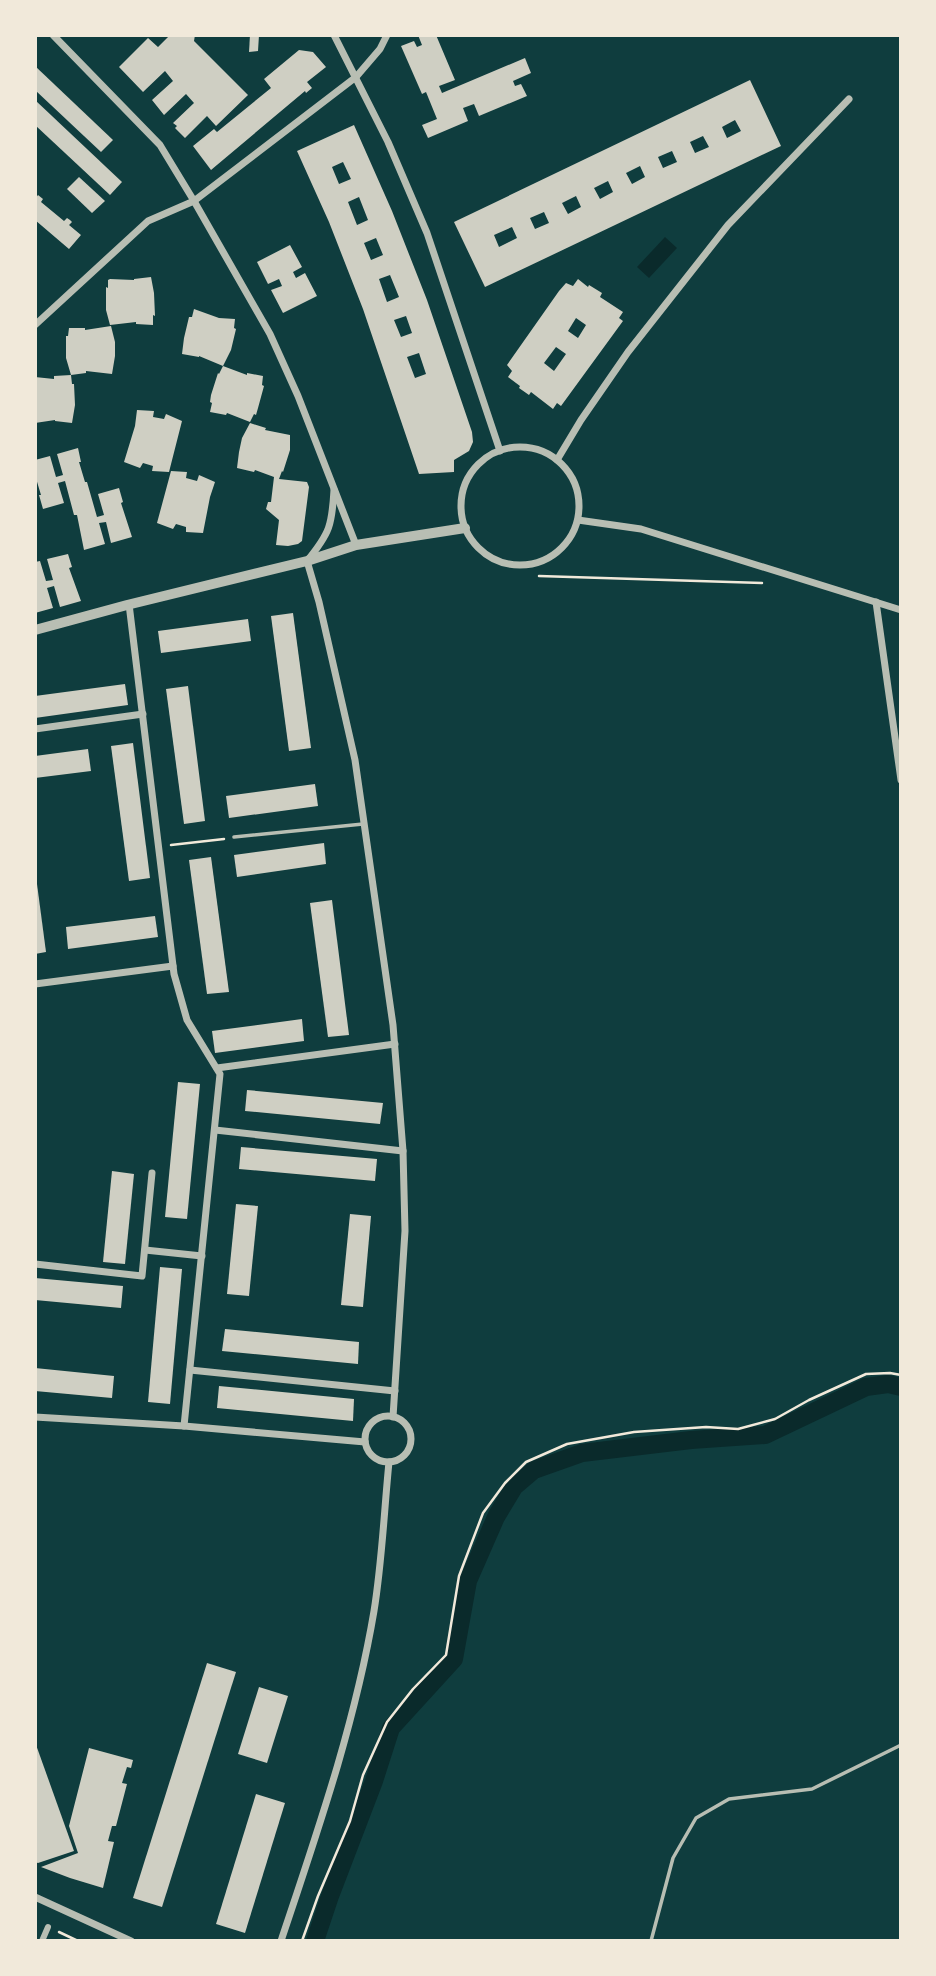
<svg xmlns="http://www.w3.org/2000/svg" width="936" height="1976" viewBox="0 0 936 1976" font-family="Jost,sans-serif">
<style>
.water{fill:#0a2a2b}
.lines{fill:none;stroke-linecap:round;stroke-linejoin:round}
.canal{stroke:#0a2a2b;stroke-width:18}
.building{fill:#cfcfc3;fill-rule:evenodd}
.path{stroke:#f1e9da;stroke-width:2.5}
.service{stroke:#b8beb3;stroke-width:3.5}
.pedestrian{stroke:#b8beb3;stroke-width:6}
.minor{stroke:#b8beb3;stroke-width:7}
.tertiary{stroke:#b8beb3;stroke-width:10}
</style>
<rect width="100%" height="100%" fill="#0f3d3e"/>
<path class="water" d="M665 237 677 248 649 278 637 267Z"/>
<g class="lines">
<path class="canal" d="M315 1941 330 1896 374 1781 391 1728 454 1659 468 1581 496 1517 514 1487 534 1470 582 1453 691 1440 765 1435 866 1387 888 1384 901 1387"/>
</g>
<g class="building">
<path d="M170 35H195L194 41 248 95 216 126 207 116 185 138 175 128 177 126 173 123 194 103 186 94 164 115 152 100 173 81 165 71 143 92 119 67 148 38 158 47Z"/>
<path d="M250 35H259L258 51 249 52Z"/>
<path d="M418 35H436L455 80 439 86 442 93 525 58 531 73 513 81 515 86 521 84 527 96 479 116 474 104 463 108 468 121 428 138 422 125 437 119 426 92 422 94 401 46 414 41 417 47 422 45Z"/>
<path d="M299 50 313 52 326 67 307 82 312 88 306 93 305 91 211 170 193 146 214 129 217 132 271 88 264 79Z"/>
<path d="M35 66 113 140 101 152 35 90Z"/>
<path d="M750 80 781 146 485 287 454 222ZM735 120 741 131 727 138 722 127ZM703 136 709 147 695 153 690 142ZM672 151 677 162 663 168 658 157ZM640 166 645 177 632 184 626 173ZM608 181 613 192 600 199 594 188ZM576 196 581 207 568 214 562 203ZM544 212 549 223 535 229 530 218ZM512 227 517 238 499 247 494 235Z"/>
<path d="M35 100 122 182 110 195 35 125Z"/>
<path d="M354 125 392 211 427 300 472 432 473 442 469 451 454 460V472L419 474 363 309 329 222 297 151ZM343 162 351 179 339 184 332 167ZM359 197 368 220 357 225 348 202ZM376 238 383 255 371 260 364 243ZM390 275 399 297 387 302 379 279ZM406 316 412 333 401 337 394 320ZM419 353 426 374 415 378 407 357Z"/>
<path d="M79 177 105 201 92 213 67 189Z"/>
<path d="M38 195 43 199 41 202 64 221 67 218 70 220 72 222 69 225 81 235 69 249 35 220V199Z"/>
<path d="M290 245 302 267 293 272 296 278 305 273 317 296 283 313 271 290 282 286 279 279 268 284 257 262Z"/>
<path d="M151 277 154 293 155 316 153 315V325L136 324V322L110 325 106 310V287L108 288V280L110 279 134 280V279Z"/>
<path d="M578 279 588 287 589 285 602 293 600 297 623 312 619 318 623 321 561 406 557 403 553 409 531 392 529 395 519 388 520 386 508 377 512 371 507 365 559 291 566 283 573 286ZM576 318 586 325 578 338 568 331ZM556 347 566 354 554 371 544 363Z"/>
<path d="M194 309 219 318 235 319 234 328 236 329 231 350 223 366 199 356V357L182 354 184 338 189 317H192Z"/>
<path d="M111 326 115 342V356L112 374 86 371V373L71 375 66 358V336H68L69 328H85V330Z"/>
<path d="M223 366 247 375V373L263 376 262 385 264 386 258 408 256 415 254 414 250 422 227 413 226 415 210 412 212 403 210 402 211 395 218 373 219 374Z"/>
<path d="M71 375 72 384H74L75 405 72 423 55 421V420L35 423V377L54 379V376Z"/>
<path d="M137 410 154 411 153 417 164 419 166 414 182 421 169 472 152 471 153 466 143 463 140 468 124 462 135 426Z"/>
<path d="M250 423 266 428 265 430 290 435V450L283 472 282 471 279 479 307 482 309 487 302 541 298 544 288 546 276 545 279 520 266 509 268 502H271L274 477 255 470 254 472 237 468 239 452 242 438Z"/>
<path d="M78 448 81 462H79L85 482H87L97 517 104 515 98 494 119 488 123 502 121 503 132 537 111 543 106 522 99 523 105 544 84 550 77 515H74L65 481 58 483 64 503 43 509 39 495H41L35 475V460L50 456 56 477 63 475 57 454Z"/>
<path d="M171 471 187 472 186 478 197 481 199 475 215 482 210 497 203 533 186 532V527L176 524 173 529 157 523Z"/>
<path d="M68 554 72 567 69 568 81 601 60 607 54 586 47 588 53 608 35 613V562L40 561 46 581 53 580 47 559Z"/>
<path d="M293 613 311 748 289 751 271 616Z"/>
<path d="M248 619 251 641 161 653 158 631Z"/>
<path d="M125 684 128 705 35 718V696Z"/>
<path d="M188 686 205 821 184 824 166 689Z"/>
<path d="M133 743 150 878 129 881 111 746Z"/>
<path d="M88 749 91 771 35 778V756Z"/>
<path d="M315 784 318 806 229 818 226 796Z"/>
<path d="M324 843 326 864 237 877 234 855Z"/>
<path d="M211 857 229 992 207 994 189 860Z"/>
<path d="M35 884H37L46 952 35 954Z"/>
<path d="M332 900 349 1035 328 1037 310 903Z"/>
<path d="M155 916 158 937 68 949 66 927Z"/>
<path d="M302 1019 304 1041 215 1053 212 1031Z"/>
<path d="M178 1082 200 1084 187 1219 165 1217Z"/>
<path d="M247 1090 383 1103 380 1124 245 1111Z"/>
<path d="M241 1147 377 1159 375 1181 239 1169Z"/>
<path d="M112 1171 134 1174 125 1264 103 1262Z"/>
<path d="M236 1204 258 1206 249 1296 227 1294Z"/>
<path d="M350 1214 371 1216 363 1307 341 1305Z"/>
<path d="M160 1267 182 1269 170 1404 148 1402Z"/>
<path d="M35 1278 123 1286 121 1308 35 1300Z"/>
<path d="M225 1329 359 1342 358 1364 222 1351Z"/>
<path d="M35 1368 114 1376 112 1398 35 1391Z"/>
<path d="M219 1386 354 1399 353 1421 217 1408Z"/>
<path d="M207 1663 236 1672 162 1907 133 1898Z"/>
<path d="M259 1687 288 1696 267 1763 238 1754Z"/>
<path d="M35 1742 74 1851 38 1863 35 1862Z"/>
<path d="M89 1748 133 1760 131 1768 127 1767 122 1783 127 1784 116 1826H112L108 1841 114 1842 103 1888 70 1878 41 1867 78 1853 69 1826Z"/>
<path d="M256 1794 285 1803 245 1933 216 1924Z"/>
</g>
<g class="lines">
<g class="path">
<path d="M539 576 762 583"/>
<path d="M171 845 224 839"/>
<path d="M59 1932 78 1941"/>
<path d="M302 1941 318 1896 350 1821 363 1775 387 1722 413 1689 446 1655 459 1576 483 1513 505 1483 526 1462 567 1444 634 1432 706 1427 738 1429 775 1419 809 1400 866 1374 890 1373 901 1375"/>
</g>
<g class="service">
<path d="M234 837 363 824"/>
<path d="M651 1941 673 1858 696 1818 729 1799 812 1789 901 1745"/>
</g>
<path class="pedestrian" d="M42 1941 48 1927"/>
<g class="minor">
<path d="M53 35 160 145 194 201 270 334 298 396 356 545"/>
<path d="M334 35 388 142 427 233 500 451"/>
<path d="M35 325 148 221 194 201 356 77 380 49 387 35"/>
<circle cx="520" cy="506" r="59"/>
<path d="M557 460 581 420 628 352 728 225 849 99"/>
<path d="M334 490C332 525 330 533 307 561L319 602 355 760 393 1025 403 1151 405 1231 393 1417"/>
<path d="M578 520 641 529 901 610"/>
<path d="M876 602 901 780"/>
<path d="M129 604 174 974 187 1020 220 1074 184 1426"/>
<path d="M35 729 143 714"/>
<path d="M35 984 173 966"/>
<path d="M217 1068 395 1044"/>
<path d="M215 1130 403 1151"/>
<path d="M145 1250 202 1256"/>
<path d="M35 1264 142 1276 152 1173"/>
<path d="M190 1370 395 1391"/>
<circle cx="388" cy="1439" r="23"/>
<path d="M35 1417 184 1426 365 1442"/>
<path d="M35 1897 131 1941"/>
<path d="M281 1941C317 1833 355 1724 374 1611 382 1562 384 1512 389 1462"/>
</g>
<path class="tertiary" d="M35 630 127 605 307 561 356 545 465 528"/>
</g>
<rect width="936" height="1976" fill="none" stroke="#f1e9da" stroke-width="74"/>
</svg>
